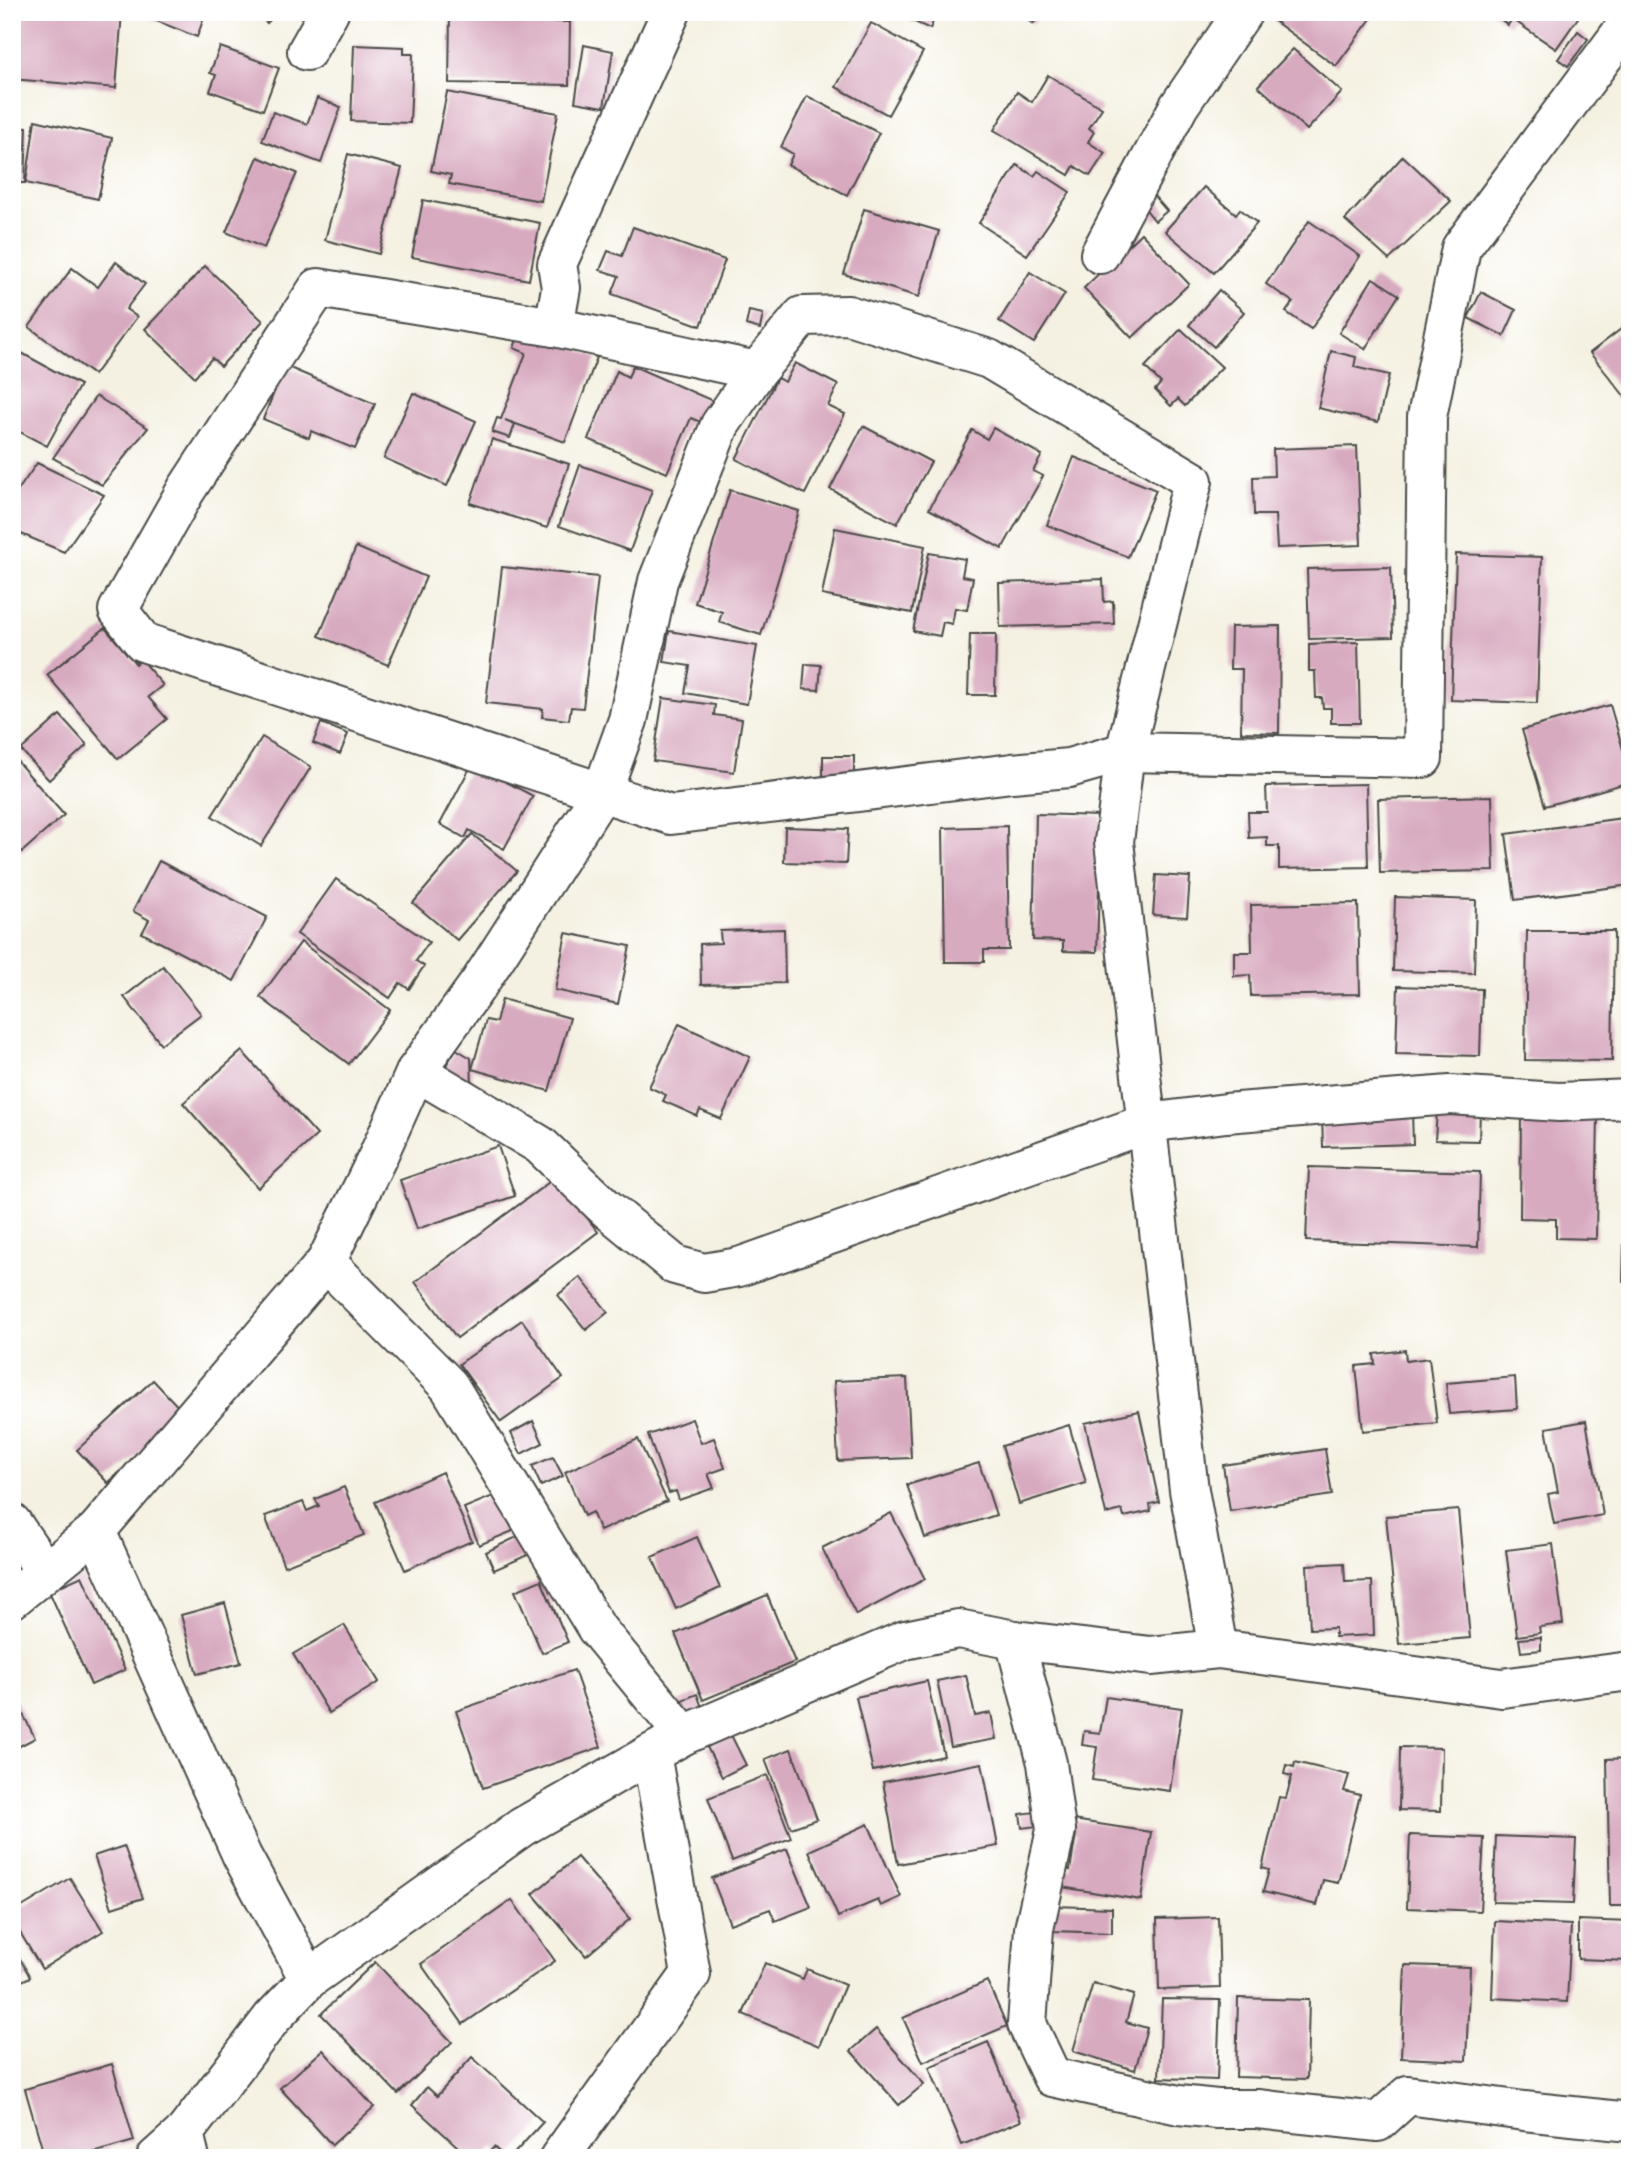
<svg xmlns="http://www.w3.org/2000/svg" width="1642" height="2170" viewBox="0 0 1642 2170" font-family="'Gentium Book Plus',serif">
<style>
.building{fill:#d8aac0}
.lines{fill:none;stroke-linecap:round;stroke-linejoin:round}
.street-casing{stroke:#494946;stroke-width:42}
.street{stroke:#fff;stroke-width:38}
</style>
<rect width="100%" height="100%" fill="#fff"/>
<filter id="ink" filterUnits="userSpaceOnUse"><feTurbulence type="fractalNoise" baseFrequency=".0143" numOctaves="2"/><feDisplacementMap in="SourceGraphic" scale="14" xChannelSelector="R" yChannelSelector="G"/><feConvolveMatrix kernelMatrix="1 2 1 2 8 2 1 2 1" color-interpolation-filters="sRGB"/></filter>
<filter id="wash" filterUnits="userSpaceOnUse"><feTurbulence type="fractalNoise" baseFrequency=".00686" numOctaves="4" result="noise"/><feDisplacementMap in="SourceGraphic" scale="28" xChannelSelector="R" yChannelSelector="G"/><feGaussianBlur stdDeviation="1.57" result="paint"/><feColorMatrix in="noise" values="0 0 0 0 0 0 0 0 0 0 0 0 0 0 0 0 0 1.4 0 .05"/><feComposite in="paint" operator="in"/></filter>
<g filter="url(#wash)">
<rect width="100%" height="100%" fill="#f4f1e2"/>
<g id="blocks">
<g class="building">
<path d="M12 12H122L116 88 12 79Z"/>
<path d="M134 12H206L197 37Z"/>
<path d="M255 12H278L267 23Z"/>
<path d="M450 12H522V21L570 22 569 85 449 83Z"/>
<path d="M893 12H937L930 29Z"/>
<path d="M1018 12H1042L1033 24Z"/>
<path d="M1262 12H1368L1373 16 1336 66Z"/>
<path d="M1491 12H1582L1556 49 1512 19 1508 25Z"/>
<path d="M871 23 923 52 888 115 836 87Z"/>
<path d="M1578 31 1588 39 1568 66 1558 59Z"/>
<path d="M354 45 404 47V54H413L410 123 351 121Z"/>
<path d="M584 45 613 51 604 107 575 102Z"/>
<path d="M220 47 279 68 263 110 210 91 216 75 210 73Z"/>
<path d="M1293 49 1342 92 1307 130 1258 86Z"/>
<path d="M1048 75 1102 108 1089 128 1094 132 1088 142 1105 153 1090 176 1074 166 1069 175 994 130 1017 92 1032 102Z"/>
<path d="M447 92 558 113 541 201 449 184 451 175 431 171Z"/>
<path d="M807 96 879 133 847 195 788 165 793 154 781 147Z"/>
<path d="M317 98 341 107 321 163 262 141 273 112 307 124Z"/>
<path d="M35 120 112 138 98 199 26 183Z"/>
<path d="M27 127 25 183H12V129Z"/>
<path d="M348 154 402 168 379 254 325 240Z"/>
<path d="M1403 156 1451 201 1389 260 1345 220Z"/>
<path d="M258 157 297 173 264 248 226 232Z"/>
<path d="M1017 165 1034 176 1038 171 1070 192 1027 255 979 223Z"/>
<path d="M1204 187 1236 214 1240 209 1257 223 1214 273 1165 231Z"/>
<path d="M1147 188 1167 211 1155 221 1136 197Z"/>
<path d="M423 200 540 223 529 280 412 257Z"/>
<path d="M864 209 939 231 919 297 844 274Z"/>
<path d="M1309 221 1360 256 1311 329 1286 312 1293 302 1266 284Z"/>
<path d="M633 227 725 260 701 326 612 294 619 276 600 270 608 251 622 256Z"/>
<path d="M1141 233 1189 284 1132 338 1084 288Z"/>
<path d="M116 262 145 284 126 309 137 317 94 375 29 327 72 268 98 287Z"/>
<path d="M205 266 263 321 221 366 212 358 195 377 145 329Z"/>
<path d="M1030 272 1065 294 1034 343 999 321Z"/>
<path d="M1373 278 1399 295 1365 349 1339 333Z"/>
<path d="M1219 290 1244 312 1214 347 1189 325Z"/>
<path d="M1481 292 1516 310 1504 336 1468 318Z"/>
<path d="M749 311 763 314 760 329 746 325Z"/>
<path d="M1630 322V403L1590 353Z"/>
<path d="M523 323 559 343 597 357 565 442 505 420 515 424 510 438 492 432 497 418 501 419 526 353 514 348Z"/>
<path d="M1181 329 1222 367 1185 406 1178 399 1171 406 1155 390 1161 383 1145 367Z"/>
<path d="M18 351 80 385 47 446 12 428V362Z"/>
<path d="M1331 351 1356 357 1354 367 1389 375 1378 422 1318 408Z"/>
<path d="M795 363 838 385 828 406 845 414 805 494 736 459 777 378 785 382Z"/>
<path d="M285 366 375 404 355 449 311 431 309 438 263 419Z"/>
<path d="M633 366 713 401 703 423 691 418 667 473 588 439 617 371 628 377Z"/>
<path d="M413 393 476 421 447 486 384 458Z"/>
<path d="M96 396 148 428 102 485 53 458Z"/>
<path d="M863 426 931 462 897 524 830 489Z"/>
<path d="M993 428 1042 455 1033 471 1043 476 1002 549 929 509 972 430 987 439Z"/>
<path d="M492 439 569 464 547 528 470 503Z"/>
<path d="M1357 446 1361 545 1277 548 1275 515H1254L1253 477 1274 476 1273 449Z"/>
<path d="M1074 457 1156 490 1128 557 1047 525Z"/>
<path d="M37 463 104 495 64 552 12 530V499Z"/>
<path d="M580 465 652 490 630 551 559 526Z"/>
<path d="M730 490 799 511 761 635 719 622 722 612 695 603Z"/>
<path d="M835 528 925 546 912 613 822 595Z"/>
<path d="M356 547 426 577 388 665 319 636Z"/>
<path d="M929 553 965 559 962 576 973 578 967 610 955 608 952 624 943 622 940 636 913 631Z"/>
<path d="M1456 554 1542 557 1537 703 1451 700Z"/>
<path d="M502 567 598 577 583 708 571 707 569 720 542 717 543 709 486 703Z"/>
<path d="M1391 567 1393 637 1309 639 1307 569Z"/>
<path d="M1103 579 1104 602 1113 601 1114 624 1000 627 999 583Z"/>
<path d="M1280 626 1279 733 1241 732 1242 669H1230L1231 627Z"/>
<path d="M105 628 136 664 141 660 163 685 148 697 167 719 118 759 47 675Z"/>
<path d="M669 631 757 646 747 704 685 693 690 666 664 662Z"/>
<path d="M970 634H996L995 695H968Z"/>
<path d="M1358 642 1360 723H1331V708H1323L1322 698H1316L1315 671H1309V644Z"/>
<path d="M805 664 821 665 819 690 803 689Z"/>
<path d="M663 698 715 705 714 715 742 719 734 772 653 761Z"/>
<path d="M1610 705 1630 773V782L1545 806 1522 730Z"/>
<path d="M60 715 87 745 49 780 21 750Z"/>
<path d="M321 723 348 734 340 754 313 743Z"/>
<path d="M262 737 311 767 261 846 212 816Z"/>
<rect x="823" y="756" width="31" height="26"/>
<path d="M16 760 64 815 22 852 12 841V763Z"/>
<path d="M472 764 533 796 504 849 469 830 465 838 440 824Z"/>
<path d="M1366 784 1368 867 1279 869V846H1267V837L1249 838 1248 812H1267L1266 786Z"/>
<path d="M1492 796 1494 871 1380 873 1378 799Z"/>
<path d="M1036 814 1101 816 1097 952 1063 951V941L1033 940Z"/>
<path d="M1630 817V885L1515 900 1506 834Z"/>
<path d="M1007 826 1009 950H984V962H945L943 828Z"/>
<path d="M785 827 848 829 846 864 784 862Z"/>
<path d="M472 834 517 871 457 940 413 903Z"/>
<path d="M159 861 267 917 234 981 142 933 149 920 133 911Z"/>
<path d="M1156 875 1190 877 1187 917 1153 915Z"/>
<path d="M336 879 429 942 416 961 424 966 409 989 400 983 390 998 297 934Z"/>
<path d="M1395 897 1476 900 1474 973 1393 971Z"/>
<path d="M1358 903 1360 994 1251 996 1250 975 1234 976V952H1252L1251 905Z"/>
<path d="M784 929 785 983 701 985 700 944 721 943 720 931Z"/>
<path d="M1527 931H1614L1612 1061 1525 1060Z"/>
<path d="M566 933 630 946 618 1004 555 990Z"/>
<path d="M301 942 390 1010 349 1064 260 997Z"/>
<path d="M163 966 201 1014 161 1044 124 997Z"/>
<path d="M1398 986 1482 989 1480 1056 1396 1054Z"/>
<path d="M502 999 570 1018 549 1091 472 1069 486 1020 496 1022Z"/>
<path d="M679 1024 750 1057 721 1119 700 1110 697 1116 663 1101 666 1095 649 1087Z"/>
<path d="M456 1049 471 1058 472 1086 444 1069Z"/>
<path d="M242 1051 317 1135 258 1188 183 1103Z"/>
<path d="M1437 1111 1480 1112 1479 1141 1435 1140Z"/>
<path d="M1521 1111 1598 1112 1596 1239 1556 1238V1219L1520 1218Z"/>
<path d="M1412 1112 1413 1144 1323 1147 1322 1115Z"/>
<path d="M498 1146 515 1196 417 1229 400 1180Z"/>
<path d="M1626 1162H1630V1281H1623Z"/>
<path d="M1309 1167 1480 1172 1478 1247 1306 1241Z"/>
<path d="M556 1177 598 1232 457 1338 415 1282Z"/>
<path d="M580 1277 608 1312 586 1330 558 1295Z"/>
<path d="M522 1320 563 1378 501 1422 459 1364Z"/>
<path d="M1405 1350 1406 1361 1429 1358 1437 1423 1363 1431 1356 1366 1375 1364 1374 1354Z"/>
<path d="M1515 1377 1517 1409 1449 1414 1446 1383Z"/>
<path d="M907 1378 911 1458 838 1461 834 1381Z"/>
<path d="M153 1380 184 1413 108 1483 77 1450Z"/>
<path d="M1139 1411 1159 1502 1150 1504 1151 1511 1124 1517 1122 1510 1106 1514 1085 1423Z"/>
<path d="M692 1419 701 1443 714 1438 725 1468 708 1474 714 1488 679 1500 676 1491 669 1493 648 1435Z"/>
<path d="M533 1421 543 1443 521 1454 511 1433Z"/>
<path d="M1586 1421 1603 1515 1554 1524 1548 1494 1558 1492 1546 1428Z"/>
<path d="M1069 1425 1086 1483 1019 1504 1002 1446Z"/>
<path d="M638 1439 667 1501 600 1531 592 1512 584 1516 565 1472Z"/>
<path d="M1325 1449 1332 1495 1230 1511 1223 1465Z"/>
<path d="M553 1457 563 1476 541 1486 532 1466Z"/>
<path d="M979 1463 996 1515 925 1538 907 1485Z"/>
<path d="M442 1472 472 1541 405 1570 375 1502Z"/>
<path d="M344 1487 364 1535 284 1566 265 1516 303 1502 307 1511 319 1506 315 1499Z"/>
<path d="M498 1494 513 1531 479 1545 464 1508Z"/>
<path d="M1458 1510 1470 1638 1399 1644 1386 1516Z"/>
<path d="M891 1513 925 1579 856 1615 822 1548Z"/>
<path d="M521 1535 530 1554 494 1570 486 1552Z"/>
<path d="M697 1537 720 1588 676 1609 652 1557Z"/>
<path d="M1553 1544 1563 1624 1539 1627 1540 1633 1517 1636 1506 1550Z"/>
<path d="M1344 1563 1345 1582 1372 1581 1374 1635 1335 1637V1628L1310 1629 1307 1565Z"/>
<path d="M82 1576 125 1670 91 1685 49 1591Z"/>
<path d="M541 1580 568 1642 542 1653 515 1591Z"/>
<path d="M767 1595 795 1662 703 1700 675 1634Z"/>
<path d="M225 1603 241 1663 197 1674 181 1615Z"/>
<path d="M344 1625 379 1682 329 1713 293 1654Z"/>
<path d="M1541 1637V1650L1521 1652 1519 1639Z"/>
<path d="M574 1670 601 1747 483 1788 456 1711Z"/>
<path d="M966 1675 975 1716 991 1713 996 1739 951 1747 937 1681Z"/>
<path d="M927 1681 944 1756 873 1771 856 1697Z"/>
<path d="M12 1692 35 1738 12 1750Z"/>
<path d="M697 1694 703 1710 682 1718 675 1703Z"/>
<path d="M1106 1697 1182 1708 1170 1791 1092 1780 1097 1747 1082 1745 1084 1731 1100 1733Z"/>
<path d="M731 1735 746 1765 722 1777 707 1747Z"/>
<path d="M1400 1747 1442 1748 1441 1811 1399 1810Z"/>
<path d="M791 1749 817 1819 791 1828 765 1759Z"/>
<path d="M1630 1758V1906H1610L1607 1759Z"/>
<path d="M1295 1762 1349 1775 1344 1791 1360 1795 1338 1883 1323 1880 1317 1905 1263 1892 1269 1870 1262 1868 1279 1797 1286 1798 1292 1776 1284 1774 1286 1765 1294 1767Z"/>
<path d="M982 1763 998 1846 898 1864 883 1782Z"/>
<path d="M767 1775 791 1838 732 1861 708 1798Z"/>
<path d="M1035 1812 1037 1826 1022 1828 1020 1814Z"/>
<path d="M1073 1820 1151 1832 1141 1900 1055 1886 1059 1868 1070 1870 1076 1834 1071 1833Z"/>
<path d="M868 1824 901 1897 881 1906 878 1900 838 1917 809 1851Z"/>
<path d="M1410 1835 1484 1838 1480 1911 1407 1908Z"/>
<path d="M1496 1836 1576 1839 1573 1904 1493 1902Z"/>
<path d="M124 1846 143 1898 112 1908 94 1856Z"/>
<path d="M787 1849 811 1907 775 1921 770 1909 730 1924 712 1878Z"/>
<path d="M577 1857 630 1919 586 1956 533 1894Z"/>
<path d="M70 1878 103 1931 42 1969 12 1919V1913Z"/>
<path d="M512 1900 555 1961 463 2024 421 1964Z"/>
<path d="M1054 1906 1112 1908V1933L1053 1931Z"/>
<path d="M1218 1917 1220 1988 1159 1990 1157 1919Z"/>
<path d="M1578 1920 1630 1922V1961L1578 1959Z"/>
<path d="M1495 1921 1571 1925 1567 2002 1492 1998Z"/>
<path d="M12 1944 30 1977 12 1986Z"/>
<path d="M375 1962 452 2042 398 2094 321 2014Z"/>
<path d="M765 1963 803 1979 807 1969 845 1985 819 2046 743 2014Z"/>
<path d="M1405 1965 1470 1967 1466 2061 1401 2058Z"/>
<path d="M987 1981 1007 2026 923 2062 903 2018Z"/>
<path d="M1093 1983 1134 1995 1126 2022 1147 2028 1135 2070 1073 2051Z"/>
<path d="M1238 1998 1309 2000 1307 2079 1236 2077Z"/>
<path d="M1162 1999 1220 2000 1217 2080 1159 2078Z"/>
<path d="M876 2029 924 2084 899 2105 851 2051Z"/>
<path d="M988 2042 1021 2121 962 2145 929 2067Z"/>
<path d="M323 2050 374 2107 332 2145 280 2088Z"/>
<path d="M472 2057 543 2122 510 2158H505L494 2147 484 2158H470L412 2105 427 2087 437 2096Z"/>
<path d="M112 2064 134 2141 75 2158H45L25 2089Z"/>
<path d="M636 2153 698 2156V2158H635Z"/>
</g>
</g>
</g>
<g filter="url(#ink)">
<use href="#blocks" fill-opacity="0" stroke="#494946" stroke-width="2"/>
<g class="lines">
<g class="street-casing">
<g id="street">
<path d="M671 12 557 264 561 288 554 327 757 371"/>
<path d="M307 51 329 12"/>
<path d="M1100 254 1179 106 1243 12"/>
<path d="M554 327 318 288 186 490 118 610 143 642 671 815 1012 773 1069 768 1125 752 1114 842 1189 1490 1218 1649"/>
<path d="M416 1071 540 1145 606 1208 675 1265 704 1273 739 1267 1148 1123 1226 1113 1450 1095 1559 1102 1630 1099"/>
<path d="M326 1262 449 1386 597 1629 684 1735"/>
<path d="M12 1523 45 1571"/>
<path d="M96 1531 242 1856 309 1979"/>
<path d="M12 1599 96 1531 326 1262 378 1156 416 1071 480 982 602 792 628 720 658 581 720 425 757 371 802 316 848 315 989 359 1193 481 1125 752 1423 758 1427 417 1461 248 1630 21"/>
<path d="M1015 1640 1151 1656 1218 1649 1502 1688 1630 1671"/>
<path d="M156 2158 184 2133"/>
<path d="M190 2158 184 2133 272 2018 309 1979 522 1827 684 1735 905 1640 958 1629 1015 1640 1047 1763 1056 1830 1034 1929 1027 2024 1052 2077 1179 2105 1217 2109H1257L1378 2122 1408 2095 1524 2111 1630 2122"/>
<path d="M559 2158 691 1974 651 1754"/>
</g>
</g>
<use href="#street" class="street"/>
</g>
</g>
<rect width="1642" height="2170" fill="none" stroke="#fff" stroke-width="42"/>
</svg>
